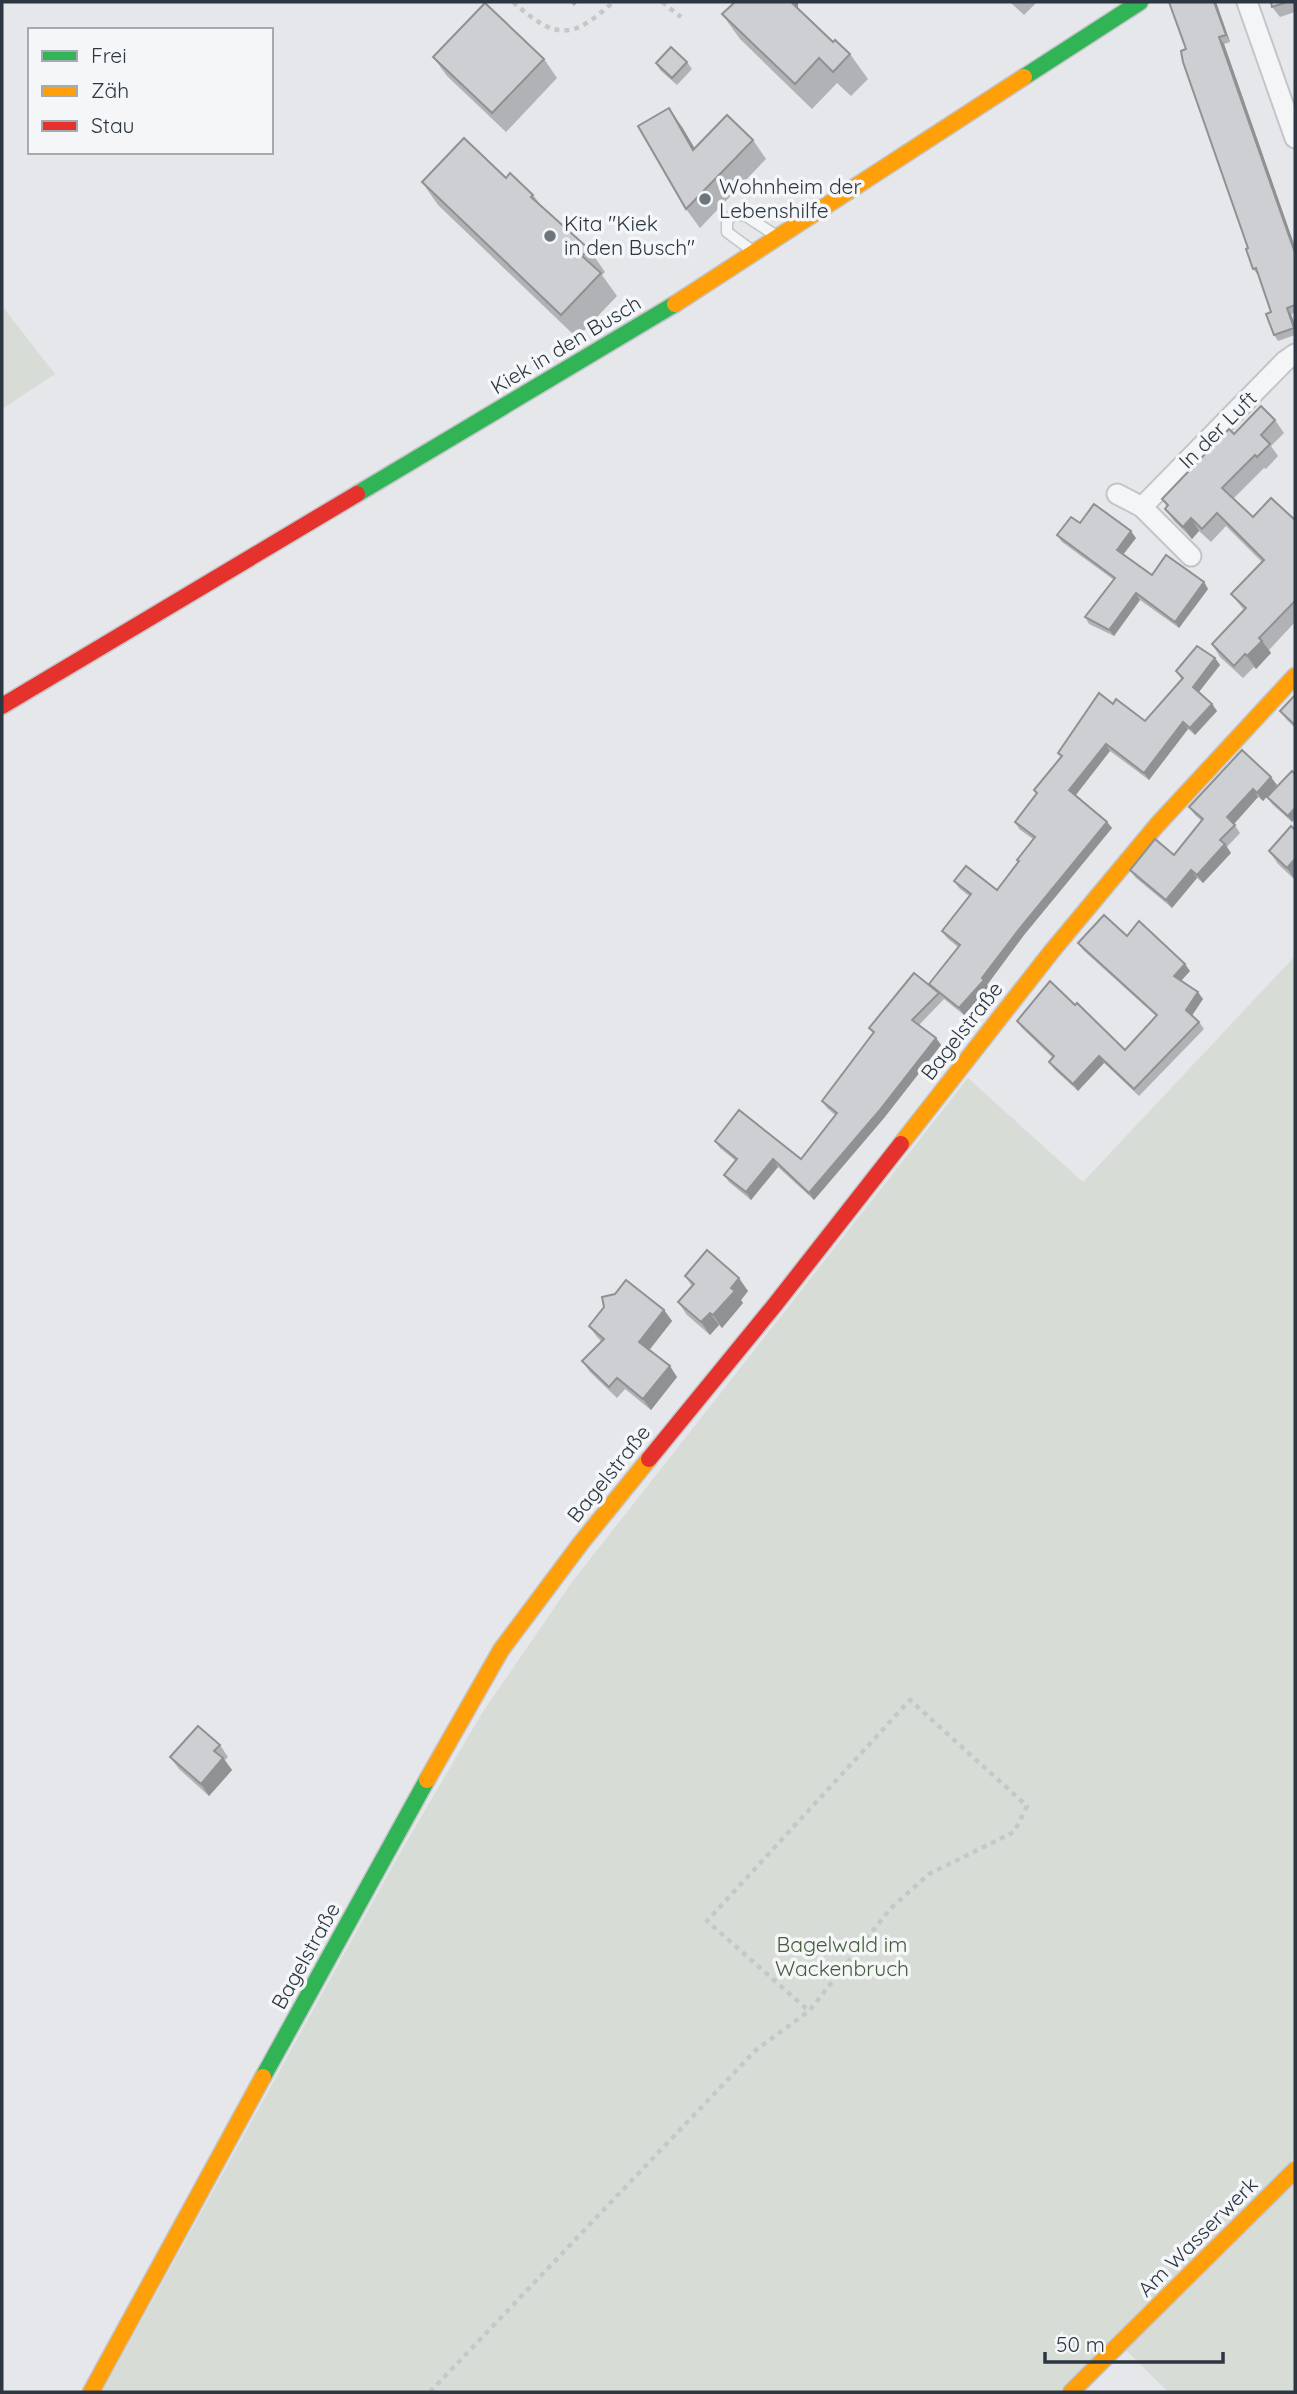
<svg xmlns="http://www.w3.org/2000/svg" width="1297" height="2394" viewBox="0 0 1297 2394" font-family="Quicksand,sans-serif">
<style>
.green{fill:#d7ddd6}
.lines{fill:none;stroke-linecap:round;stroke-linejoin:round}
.lane-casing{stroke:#c3c5c8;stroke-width:13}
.street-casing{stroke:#c3c5c8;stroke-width:23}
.fast-casing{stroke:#c3c5c8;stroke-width:19}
.slow-casing{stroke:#c3c5c8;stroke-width:19}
.jam-casing{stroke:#c3c5c8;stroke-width:19}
.path{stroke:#c5c8c9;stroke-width:4.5;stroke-dasharray:5 5;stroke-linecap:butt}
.lane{stroke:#f4f5f6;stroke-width:10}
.street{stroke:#f4f5f6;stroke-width:19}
.fast{stroke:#30b455;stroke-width:16}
.slow{stroke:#ff9f0a;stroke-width:16}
.jam{stroke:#e5322d;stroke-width:16}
.wall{fill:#b0b2b5}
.shaded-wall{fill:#909193}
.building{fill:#cdcfd2;stroke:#909193;stroke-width:2}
.poi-dot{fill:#6d757d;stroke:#f4f6f8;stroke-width:2.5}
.labels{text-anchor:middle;stroke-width:7;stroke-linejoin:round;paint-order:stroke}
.poi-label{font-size:21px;fill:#2c3742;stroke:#f4f6f8;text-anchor:start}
.street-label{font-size:21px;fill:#2c3742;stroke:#f4f6f8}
.park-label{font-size:21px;fill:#455d3a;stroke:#f4f6f8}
</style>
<rect width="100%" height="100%" fill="#e5e7ea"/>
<g class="green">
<path d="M2 306 55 374 2 409Z"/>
<path d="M1295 956V2157L1064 2392H102L397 1858 482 1713 572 1582 968 1078 1083 1182Z"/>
<path d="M1295 2180V2392H1168L1125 2349Z"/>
</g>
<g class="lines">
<g class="lane-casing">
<path id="lane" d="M750 249 727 232V221L734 214 746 216 775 235"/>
</g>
<g class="street-casing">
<g id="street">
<path d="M1247 2 1295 138"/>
<path d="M1117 494 1142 507"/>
<path d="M1191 556 1142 507 1285 361 1295 354"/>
</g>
</g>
<g class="fast-casing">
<g id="fast">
<path d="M1024 77 1140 2"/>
<path d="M357 494 675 304"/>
<path d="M263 2077 427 1780"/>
</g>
</g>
<g class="slow-casing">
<g id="slow">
<path d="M675 304 1024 77"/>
<path d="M901 1144 1052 951 1157 825 1295 676"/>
<path d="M427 1780 501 1650 581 1543 649 1459"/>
<path d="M91 2392 263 2077"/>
<path d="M1071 2392 1295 2170"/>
</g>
</g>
<g class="jam-casing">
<g id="jam">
<path d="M2 706 357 494"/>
<path d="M649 1459 774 1306 901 1144"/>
</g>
</g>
<g class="path">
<path d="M513 2C555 39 571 41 613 2"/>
<path d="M662 2 681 17"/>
<path d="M430 2392 756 2050 809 2011 891 1908 929 1874 1014 1832 1027 1806 910 1700 707 1921 809 2011"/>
</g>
<use href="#lane" class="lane"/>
<use href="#street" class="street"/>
<use href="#fast" class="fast"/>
<use href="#slow" class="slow"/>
<use href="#jam" class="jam"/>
</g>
<g class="wall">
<path d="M570 2H578L574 6Z"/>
<path d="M735 2H798V8L833 42 850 54 868 79 851 96 837 83 812 109 740 39 722 14Z"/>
<path d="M1010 2H1037L1024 15Z"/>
<path d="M1216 2 1230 42 1224 44 1295 247V313L1291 314 1295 325V335L1278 341 1274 335 1271 312 1258 275 1253 269 1248 248 1186 49Z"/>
<path d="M1271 2H1295V12L1280 17 1272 7Z"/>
<path d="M433 57 544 59 557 78 506 132 447 76Z"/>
<path d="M687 62 692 69 677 85 660 70 656 63Z"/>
<path d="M682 127 695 149 753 140 766 159 700 228 686 209Z"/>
<path d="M506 178 533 195 540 204 589 249 605 272 602 275 617 296 577 338 438 205 422 182Z"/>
<path d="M1275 420 1284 433 1271 446 1278 456 1266 469 1264 468 1233 499 1253 517 1295 520V622L1269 650 1271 653 1256 669 1254 667 1243 678 1220 657 1212 644 1244 610 1231 594 1262 562 1226 526 1211 542 1199 531 1192 539 1174 521 1165 509 1167 507 1162 499 1234 434Z"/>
<path d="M1080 523 1136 538 1123 555 1152 575 1204 582 1208 589 1179 628 1140 600 1114 636 1089 624 1085 617 1114 580 1062 542 1057 535Z"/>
<path d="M1215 658 1220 665 1199 692 1212 704 1217 711 1195 735 1188 729 1149 780 1110 751 1076 795 1107 822 1112 828 1024 935 987 985 989 987 964 1015 944 999 919 1025 936 1038 941 1045 884 1118 814 1200 778 1167 751 1200 729 1182 724 1175 736 1161 720 1148 715 1141 801 1159 835 1115 827 1108 822 1101 873 1033 869 1028 929 984 958 947 947 938 942 931 969 896 959 888 954 881 997 890 1018 862 1033 839 1019 829 1015 822 1037 793 1034 790 1061 757 1058 753 1113 704 1145 721 1182 680 1176 671Z"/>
<path d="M1295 695V728L1286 719 1280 711Z"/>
<path d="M1295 774 1292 822 1272 804 1267 797Z"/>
<path d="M1277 785 1263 801 1258 797 1234 824 1240 833 1227 847 1231 853 1203 883 1197 878 1172 908 1136 878 1130 870 1174 855 1202 821 1195 815 1189 807Z"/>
<path d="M1295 830V880L1278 864 1269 851Z"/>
<path d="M1127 936 1190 971 1181 981 1203 999 1192 1015 1199 1022 1204 1029 1139 1096 1104 1063 1078 1091 1054 1069 1049 1062 1053 1058 1022 1028 1017 1021 1125 1050 1156 1016 1083 950 1078 943Z"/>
<path d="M685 1276 748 1291 741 1300 743 1303 722 1328 719 1325 710 1335 687 1315 678 1302 692 1286Z"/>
<path d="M664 1310 672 1321 649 1350 677 1377 651 1410 625 1389 617 1398 590 1372 582 1361 601 1341 597 1337 589 1326Z"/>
<path d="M220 1745 228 1757 225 1760 232 1770 209 1796 179 1769 170 1757Z"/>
</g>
<g class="shaded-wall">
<path d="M788 2H798V16Z"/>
<path d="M1214 2H1216L1230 42 1226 35Z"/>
<path d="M1219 37 1224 44 1295 247V253Z"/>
<path d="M669 108 682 127 707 169 693 150Z"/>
<path d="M1287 308 1291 314 1295 325V330Z"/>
<path d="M1191 518 1199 531 1192 539 1183 527Z"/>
<path d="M1131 531 1136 538 1121 557 1117 550Z"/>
<path d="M1204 582 1208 589 1179 628 1175 622Z"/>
<path d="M1136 593 1140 600 1114 636 1109 630Z"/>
<path d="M1262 641 1271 653 1256 669 1247 656Z"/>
<path d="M1215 658 1220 665 1198 693 1193 687Z"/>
<path d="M1212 704 1217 711 1195 735 1190 728Z"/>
<path d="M1183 722 1188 729 1149 780 1144 773Z"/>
<path d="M1106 744 1110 751 1074 797 1069 790Z"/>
<path d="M1271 777 1277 785 1263 801 1257 793Z"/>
<path d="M1253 789 1258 797 1233 825 1227 817Z"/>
<path d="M1295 808V819L1292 822 1288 816Z"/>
<path d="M1107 822 1112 828 1024 935 987 985 989 987 964 1015 959 1008 1020 928Z"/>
<path d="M1225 844 1231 853 1203 883 1197 875Z"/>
<path d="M1295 859V880L1287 868Z"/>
<path d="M1191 870 1197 878 1172 908 1166 900Z"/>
<path d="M1185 964 1190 971 1179 983 1174 976Z"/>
<path d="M1198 992 1203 999 1191 1017 1186 1010Z"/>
<path d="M936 1038 941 1045 884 1118 814 1200 809 1193Z"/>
<path d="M1099 1056 1104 1063 1078 1091 1073 1084Z"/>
<path d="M773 1159 778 1167 751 1200 746 1192Z"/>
<path d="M739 1278 748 1291 741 1300 743 1303 722 1328 713 1315 731 1288Z"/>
<path d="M664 1310 672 1321 647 1353 639 1342Z"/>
<path d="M710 1313 719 1325 710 1335 701 1322Z"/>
<path d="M670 1366 677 1377 651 1410 643 1399Z"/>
<path d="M223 1758 232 1770 209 1796 201 1784Z"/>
</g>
<g class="building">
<path d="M735 2H791L833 42 835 40 850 54 833 72 819 58 795 84 722 14Z"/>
<path d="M1169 2H1214L1226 35 1219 37 1295 253V305L1287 308 1294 328 1274 335 1266 314 1271 312 1256 268 1253 269 1246 249 1248 248 1183 62 1181 51 1186 49Z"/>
<path d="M1271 2H1287L1272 7Z"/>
<path d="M485 3 544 59 492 113 433 57Z"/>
<path d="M671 47 687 62 672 78 656 63Z"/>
<path d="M669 108 693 150 727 115 753 140 686 209 638 126Z"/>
<path d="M464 138 506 178 510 173 533 195 531 197 589 249 582 256 601 273 561 315 422 182Z"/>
<path d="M1261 406 1275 420 1261 435 1270 444 1257 457 1255 455 1222 488 1253 517 1271 498 1295 520V601L1259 638 1262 641 1247 656 1245 654 1234 666 1212 644 1246 608 1231 594 1264 560 1217 513 1202 529 1191 518 1183 527 1165 509 1168 505 1162 499 1229 429 1234 434Z"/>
<path d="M1094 504 1131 531 1117 550 1152 575 1166 555 1204 582 1175 622 1136 593 1109 630 1085 617 1115 578 1057 535 1071 517 1080 523Z"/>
<path d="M1197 646 1215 658 1193 687 1212 704 1190 728 1183 722 1144 773 1106 744 1069 790 1107 822 1020 928 982 978 984 980 959 1008 929 984 960 945 942 931 971 894 954 881 966 866 997 890 1019 861 1017 860 1035 837 1015 822 1037 793 1034 790 1062 756 1058 753 1099 693 1113 704 1116 699 1145 721 1183 678 1176 671Z"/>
<path d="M1295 695V725L1280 711Z"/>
<path d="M1242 750 1271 777 1257 793 1253 789 1227 817 1235 825 1220 840 1225 844 1197 875 1191 870 1166 900 1130 870 1155 839 1174 855 1203 819 1189 807Z"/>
<path d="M1292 771 1295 774V808L1288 816 1267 797Z"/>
<path d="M1291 826 1295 830V859L1287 868 1269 851Z"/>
<path d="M1104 915 1127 936 1139 921 1185 964 1174 976 1198 992 1186 1010 1199 1022 1134 1089 1099 1056 1073 1084 1049 1062 1054 1056 1017 1021 1050 981 1075 1005 1077 1003 1125 1050 1157 1015 1078 943Z"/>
<path d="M914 973 939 993 912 1020 936 1038 879 1111 809 1193 773 1159 746 1192 724 1175 737 1159 715 1141 739 1110 801 1159 837 1113 822 1101 874 1032 869 1028Z"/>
<path d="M707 1250 739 1278 731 1288 735 1291 713 1315 710 1313 701 1322 678 1302 694 1284 685 1276Z"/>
<path d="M626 1280 664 1310 639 1342 670 1366 643 1399 617 1378 609 1387 582 1361 604 1339 589 1326 604 1307 602 1297 615 1294Z"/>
<path d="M198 1726 220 1745 214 1751 223 1758 201 1784 170 1757Z"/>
</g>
<g class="poi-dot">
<circle cx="705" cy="199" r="7"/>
<circle cx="550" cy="236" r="7"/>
</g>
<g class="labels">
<g class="poi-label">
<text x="719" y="194">Wohnheim der<tspan x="719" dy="24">Lebenshilfe</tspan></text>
<text x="564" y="231">Kita "Kiek<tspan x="564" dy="24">in den Busch"</tspan></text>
</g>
<g class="street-label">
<text transform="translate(566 345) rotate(-31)" y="7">Kiek in den Busch</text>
<text transform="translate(1218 430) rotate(-45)" y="7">In der Luft</text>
<text transform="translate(962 1031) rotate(-52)" y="7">Bagelstraße</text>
<text transform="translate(609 1474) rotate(-51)" y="7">Bagelstraße</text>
<text transform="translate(306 1956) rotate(-61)" y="7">Bagelstraße</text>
<text transform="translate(1198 2237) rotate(-45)" y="7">Am Wasserwerk</text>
</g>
<g class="park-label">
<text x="842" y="1952">Bagelwald im<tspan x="842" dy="24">Wackenbruch</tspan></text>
</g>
</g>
<rect width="1297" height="2394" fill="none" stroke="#2c3742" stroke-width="7"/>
<rect x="28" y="28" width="245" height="126" fill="#f4f6f8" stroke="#a4aaaf" stroke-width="2"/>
<rect x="42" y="51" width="35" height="10" fill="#30b455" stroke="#a4aaaf" stroke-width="2"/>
<text x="91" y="63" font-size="21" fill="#2c3742">Frei</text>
<rect x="42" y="86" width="35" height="10" fill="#ff9f0a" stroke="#a4aaaf" stroke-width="2"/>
<text x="91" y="98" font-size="21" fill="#2c3742">Zäh</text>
<rect x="42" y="121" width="35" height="10" fill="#e5322d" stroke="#a4aaaf" stroke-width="2"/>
<text x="91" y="133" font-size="21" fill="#2c3742">Stau</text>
<path d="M1045 2352v10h178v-10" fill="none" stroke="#2c3742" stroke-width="3.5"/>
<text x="1056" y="2352" font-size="21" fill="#2c3742" stroke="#f4f6f8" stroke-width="5" paint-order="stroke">50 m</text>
</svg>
